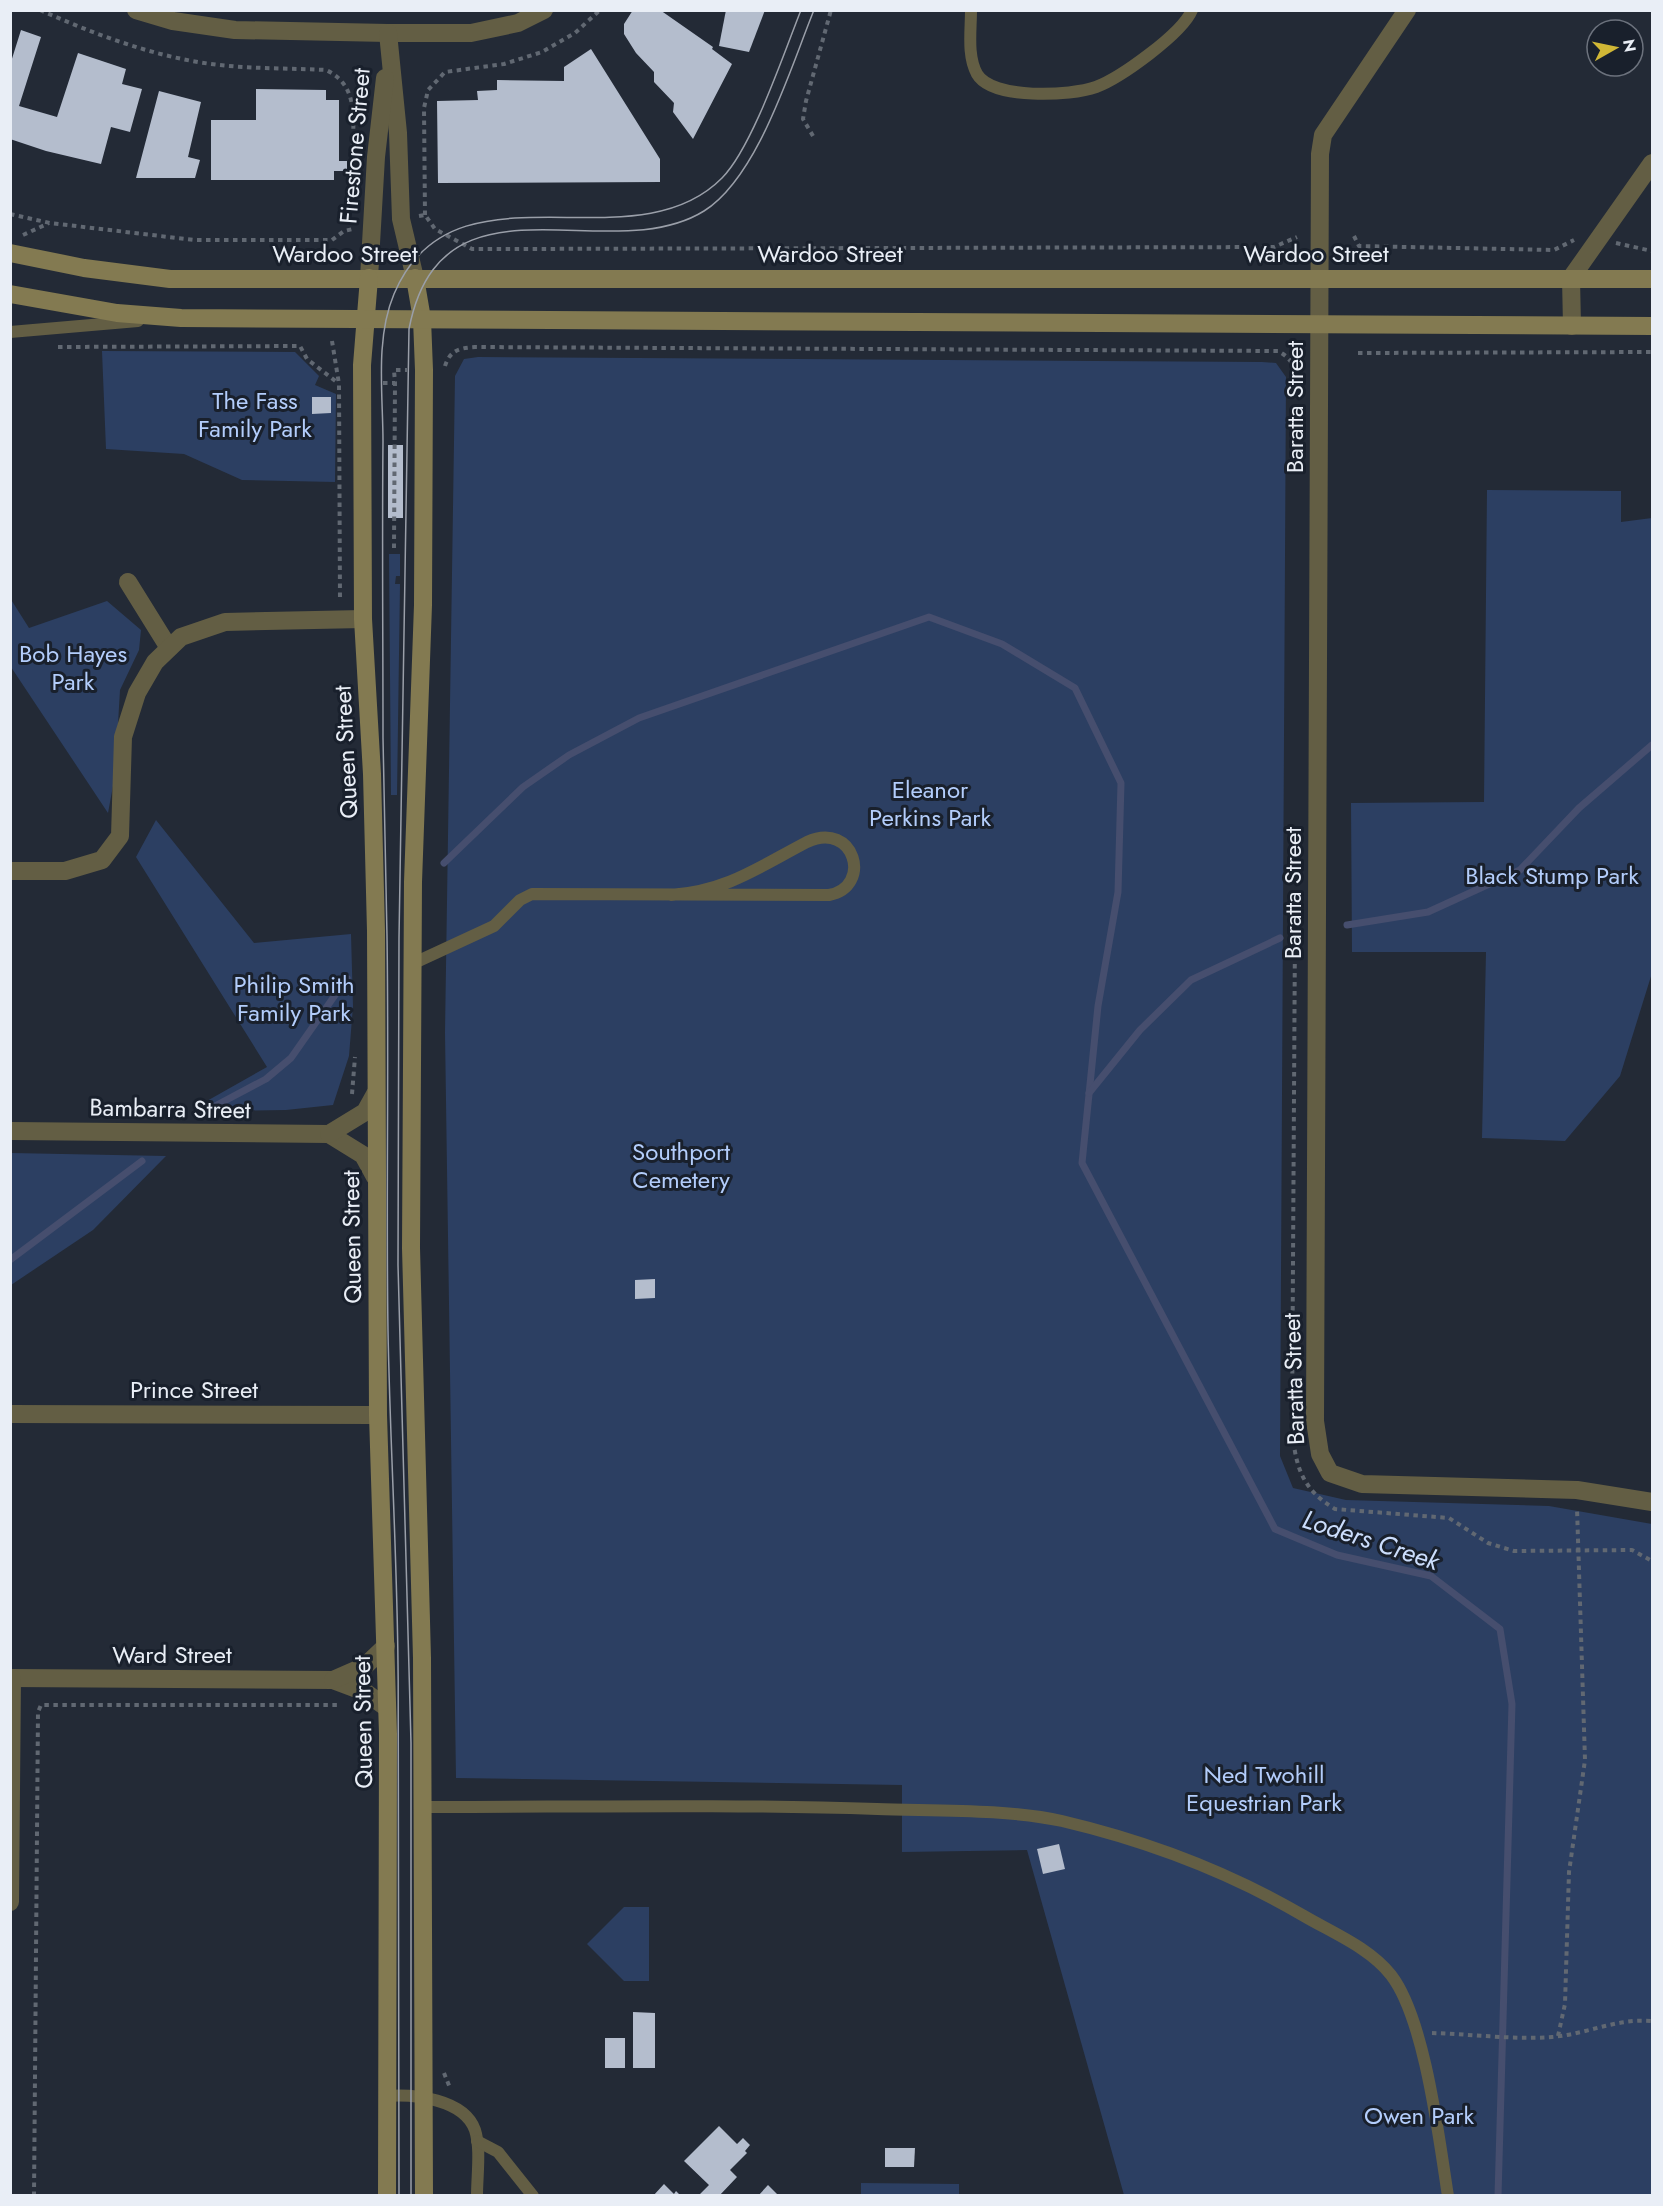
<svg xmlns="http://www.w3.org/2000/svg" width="1663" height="2206" viewBox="0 0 1663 2206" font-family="Jost,sans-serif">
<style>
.green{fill:#2c3f62}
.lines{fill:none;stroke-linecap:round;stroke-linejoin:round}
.stream{stroke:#464e6e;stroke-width:7}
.building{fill:#b4bdcd}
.path{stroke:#616872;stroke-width:4;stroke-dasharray:4.5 4.5;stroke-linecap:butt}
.lane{stroke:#635e44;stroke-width:12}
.street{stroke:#635e44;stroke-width:18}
.secondary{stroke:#837a51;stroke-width:18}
.tram{stroke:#9a9fa9;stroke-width:1.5}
.labels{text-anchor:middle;stroke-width:6;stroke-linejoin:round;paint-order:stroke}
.street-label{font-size:24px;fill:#e9eef6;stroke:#19202c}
.park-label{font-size:24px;fill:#b3cdfb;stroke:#19202c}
.water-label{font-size:26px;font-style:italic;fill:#cbddfc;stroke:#19202c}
</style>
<rect width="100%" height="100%" fill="#232a36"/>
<g class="green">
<path d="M102 351 295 352 319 376 315 385 336 394 335 482 242 480 184 454 106 449Z"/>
<path d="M478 357 1262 362 1276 363 1286 377 1280 1456 1293 1488 1346 1500 1549 1506 1652 1524V2195H1124L1027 1850 902 1852V1785L456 1778 445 1033 455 376 464 359Z"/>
<path d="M1487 490 1621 491V522L1652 518V973L1620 1076 1565 1141 1482 1138 1486 952H1352L1351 803 1484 802Z"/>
<path d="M389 554H400V576H396L395 584H400L397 795H391Z"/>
<path d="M10 598 29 628 107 601 141 630 139 650 120 690 115 775 108 813 11 667Z"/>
<path d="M156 820 254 943 351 934 353 1006 349 1056 333 1105 286 1110 201 1111 198 1106 267 1067 136 857Z"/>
<path d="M11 1153 166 1156 93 1230 11 1285Z"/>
<path d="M624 1907H649V1981H624L587 1944Z"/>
<path d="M861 2183 959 2184V2195H861Z"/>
</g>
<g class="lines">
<g class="stream">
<path d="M444 863 523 787 569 755 639 718 929 617 1002 644 1075 688 1121 783 1118 892 1098 1006 1082 1163 1275 1529 1337 1555 1431 1576 1500 1629 1512 1704 1498 2196"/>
<path d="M1347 925 1428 912 1520 870 1579 808 1652 745"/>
<path d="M1089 1093 1140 1030 1191 980 1280 938"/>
<path d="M215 1106 266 1079 291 1058 347 978"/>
<path d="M10 1260 142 1161"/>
</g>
</g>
<g class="building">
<path d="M633 10H660L713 47 712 49 732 64 693 139 673 112 674 103 654 82V72L636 53 624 34V24Z"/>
<path d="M726 10H765L749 52 719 46Z"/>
<path d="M21 30 41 37 19 106 57 117 78 53 126 69 122 84 142 89 130 132 111 127 101 164 46 151 10 139V65Z"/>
<path d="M591 49 660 159V182L438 183 437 101 478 100 477 91 497 90V80L564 81V67Z"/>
<path d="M256 89 326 90V100H339V161H347V171H334V180H211V120H256Z"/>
<path d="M159 91 201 102 188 157 200 160 195 178H136Z"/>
<path d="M312 397H331V413L312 414Z"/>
<rect x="388" y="445" width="15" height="73"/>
<path d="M655 1279V1298L635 1299V1280Z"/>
<path d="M1059 1844 1065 1869 1043 1874 1037 1849Z"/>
<path d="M633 2012 655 2013V2068H633Z"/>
<rect x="605" y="2038" width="20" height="30"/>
<path d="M719 2126 737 2144 743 2138 750 2145 745 2151 747 2153 730 2170 737 2177 719 2196H698L709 2185 684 2161Z"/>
<path d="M885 2148H915L914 2167H885Z"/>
<path d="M664 2184 674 2194 676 2191 681 2196H653Z"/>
<path d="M768 2185 779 2196H758Z"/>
</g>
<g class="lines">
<g class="path">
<path d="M40 10C94 34 152 56 211 64 249 69 288 68 326 70 367 89 348 137 354 173"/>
<path d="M813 136 803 119 806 101 831 10"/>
<path d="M10 214 50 223 194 240H332L344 231 353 229"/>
<path d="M425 215 424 108 428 90 445 72 504 64 542 52 575 33 600 10"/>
<path d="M419 216 425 215 435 229 472 249H508L1274 247 1297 237"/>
<path d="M23 235 49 223"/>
<path d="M1354 236 1359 246 1554 250 1574 240"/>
<path d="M1616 243 1652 251"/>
<path d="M332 341 339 384 340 601"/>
<path d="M58 347 300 346 307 359 338 383"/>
<path d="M1358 353 1652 352"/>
<path d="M445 366C450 350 460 348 475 347L1278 351C1291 358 1295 366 1298 381"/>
<path d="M383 383H395L394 370H407"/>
<path d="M394 548 395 383"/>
<path d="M1295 928 1292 1430C1296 1468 1302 1489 1335 1509L1449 1518 1488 1543 1514 1551 1632 1550 1652 1561"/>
<path d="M352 1094 355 1057"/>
<path d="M1432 2033C1471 2034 1513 2040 1552 2037 1587 2034 1617 2018 1652 2021"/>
<path d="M1558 2036 1565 2004 1569 1872 1585 1760 1577 1508"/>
<path d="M444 2073 450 2088"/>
<path d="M34 2196 38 1712 41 1705H341"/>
</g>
<g class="lane">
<path d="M971 10C971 31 967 56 977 74 992 100 1071 96 1096 87 1120 78 1182 34 1192 10"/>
<path d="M10 332 138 321"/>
<path d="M412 964 494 926 520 900 532 894 829 895C873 887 855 820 807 842 759 867 727 891 671 895"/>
<path d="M424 1807C574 1807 726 1804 877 1809 934 1811 1008 1809 1062 1821 1147 1841 1229 1872 1304 1916 1333 1933 1370 1948 1391 1975 1425 2019 1439 2139 1448 2196"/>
<path d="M387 2096C414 2094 464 2099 475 2130 481 2149 477 2175 477 2196"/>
<path d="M477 2141 498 2152 533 2196"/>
</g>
<g class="street">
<path d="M136 10 173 21 235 30 388 33H471L518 23 544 10"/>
<path d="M1407 10 1323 135 1320 154 1315 1421 1320 1454 1330 1473 1362 1484 1577 1490 1652 1502"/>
<path d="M388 33 398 133 401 219 415 278"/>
<path d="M369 278 376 157 385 78"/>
<path d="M1572 326 1571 278 1652 163"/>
<path d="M128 582 169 648"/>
<path d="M10 871H65L102 860 120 836 123 737 137 693 155 662 181 637 225 622 363 619"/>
<path d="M10 1131 329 1134 363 1155 375 1177"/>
<path d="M329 1134 365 1112 375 1094"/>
<path d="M10 1414 378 1415"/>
<path d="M10 1678 333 1680 365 1692 387 1708"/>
<path d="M333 1680 365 1666 386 1646"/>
<path d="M10 1902 12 1678"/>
</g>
<g class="secondary">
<path d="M10 253 84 268 170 279H1652"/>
<path d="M369 278 362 365 363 619 372 774 376 931 378 1415 388 1734 387 2196"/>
<path d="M415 278 422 319 424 370 423 605 413 882 411 1248 422 1658 424 2196"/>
<path d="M10 294 117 313 181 318 1652 326"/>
</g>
<g class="tram">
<path d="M399 2196C399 2018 400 1841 398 1664 397 1553 390 1442 388 1331 386 1199 389 1067 387 936 386 870 384 804 383 738 383 639 382 540 383 441 383 395 375 339 394 294 453 153 632 269 722 178 752 148 784 53 801 10"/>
<path d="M411 2196V1743L398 1265 399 938 409 329C441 163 609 270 704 211 758 177 790 69 814 10"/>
</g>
</g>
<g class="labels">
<g class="street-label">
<text transform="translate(355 146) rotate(-85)" y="8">Firestone Street</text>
<text x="345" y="262">Wardoo Street</text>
<text x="830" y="262">Wardoo Street</text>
<text x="1316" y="262">Wardoo Street</text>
<text transform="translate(1295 407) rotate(-90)" y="8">Baratta Street</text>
<text transform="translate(346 752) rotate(-93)" y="8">Queen Street</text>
<text transform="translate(1293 893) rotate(-90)" y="8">Baratta Street</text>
<text transform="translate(170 1109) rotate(1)" y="8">Bambarra Street</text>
<text transform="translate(352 1237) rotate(-91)" y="8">Queen Street</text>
<text transform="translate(1294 1379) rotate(-92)" y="8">Baratta Street</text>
<text x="194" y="1398">Prince Street</text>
<text x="172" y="1663">Ward Street</text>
<text transform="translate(363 1722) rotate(-91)" y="8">Queen Street</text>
</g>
<g class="park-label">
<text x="255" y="409">The Fass<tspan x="255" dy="28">Family Park</tspan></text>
<text x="73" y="662">Bob Hayes<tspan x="73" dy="28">Park</tspan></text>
<text x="930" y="798">Eleanor<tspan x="930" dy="28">Perkins Park</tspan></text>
<text x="1552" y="884">Black Stump Park</text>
<text x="294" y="993">Philip Smith<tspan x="294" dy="28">Family Park</tspan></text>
<text x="681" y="1160">Southport<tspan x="681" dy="28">Cemetery</tspan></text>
<text x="1264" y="1783">Ned Twohill<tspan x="1264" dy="28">Equestrian Park</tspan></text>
<text x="1419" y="2124">Owen Park</text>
</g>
<g class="water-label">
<text transform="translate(1371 1540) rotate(18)" y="9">Loders Creek</text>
</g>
</g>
<rect width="1663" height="2206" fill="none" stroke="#e9eef6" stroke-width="24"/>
<g transform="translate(1615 48) rotate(81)"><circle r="28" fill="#19202c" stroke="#6c727d" stroke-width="1.5"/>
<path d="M0-4.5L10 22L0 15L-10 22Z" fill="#d0b736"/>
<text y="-9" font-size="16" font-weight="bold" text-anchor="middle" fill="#e9eef6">N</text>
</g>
</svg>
